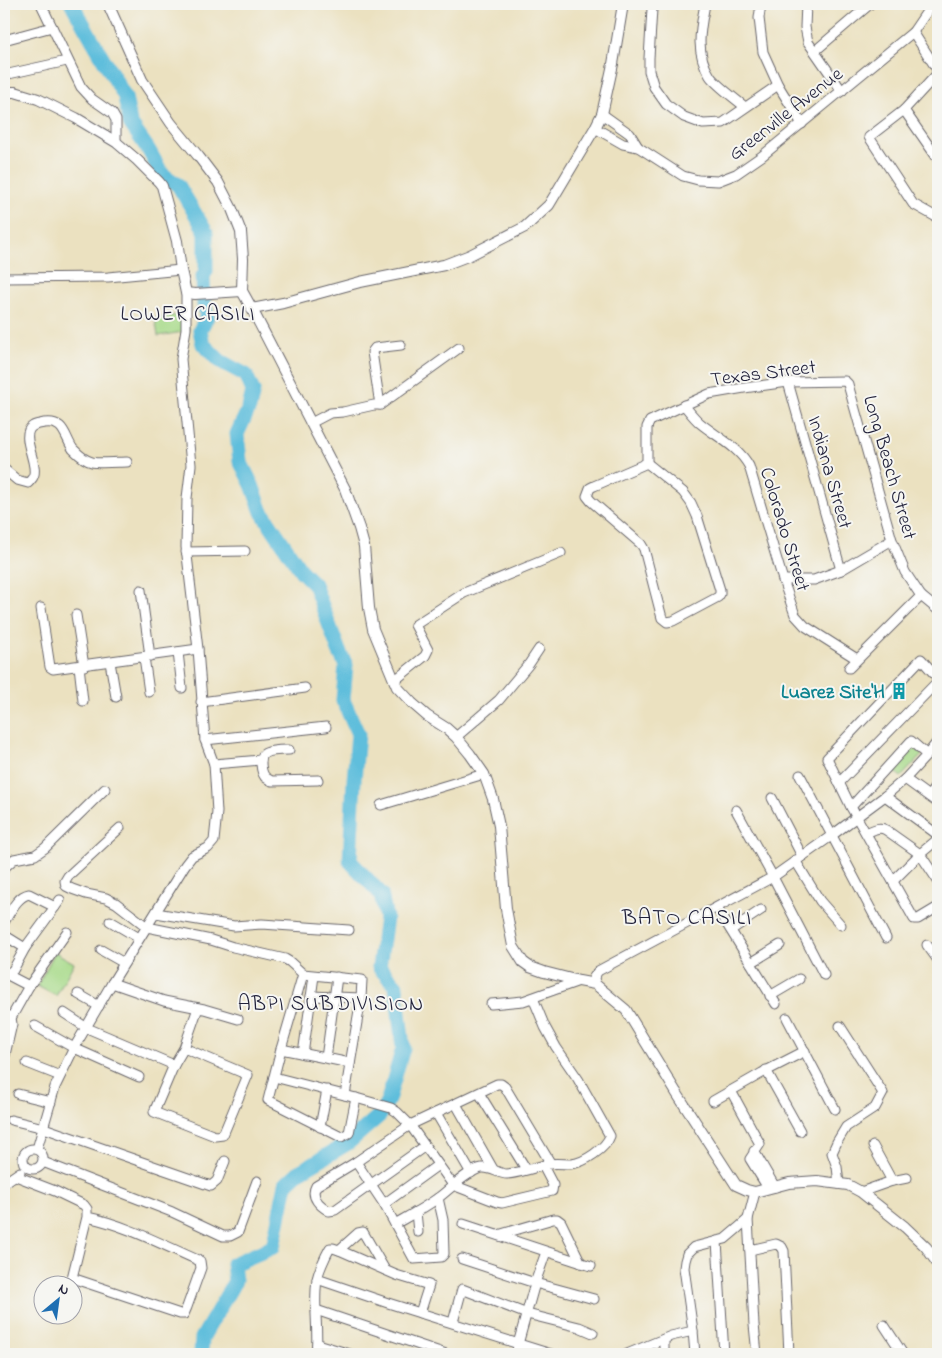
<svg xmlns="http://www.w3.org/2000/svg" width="942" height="1358" viewBox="0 0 942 1358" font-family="'Indie Flower',sans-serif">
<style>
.pitch{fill:#a7da89;stroke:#647e62}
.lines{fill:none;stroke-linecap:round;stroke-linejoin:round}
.river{stroke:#5ebedc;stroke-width:15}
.minor-casing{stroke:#68656a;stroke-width:11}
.tertiary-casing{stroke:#68656a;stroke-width:12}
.minor{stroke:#fff;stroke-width:9}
.tertiary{stroke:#fff;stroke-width:10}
.labels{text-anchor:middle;stroke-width:4;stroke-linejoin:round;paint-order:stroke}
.street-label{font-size:20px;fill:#22223b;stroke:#f6f6f2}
.culture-label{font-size:20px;font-weight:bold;fill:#0d838f;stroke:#f6f6f2;text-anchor:end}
.neighbourhood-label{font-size:21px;letter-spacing:1px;fill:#22223b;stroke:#f6f6f2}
.quarter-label{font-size:22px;letter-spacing:1px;fill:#22223b;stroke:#f6f6f2}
</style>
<rect width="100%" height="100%" fill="#f6f6f2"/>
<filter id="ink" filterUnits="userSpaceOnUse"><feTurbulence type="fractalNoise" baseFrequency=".02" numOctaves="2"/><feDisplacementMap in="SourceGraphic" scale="10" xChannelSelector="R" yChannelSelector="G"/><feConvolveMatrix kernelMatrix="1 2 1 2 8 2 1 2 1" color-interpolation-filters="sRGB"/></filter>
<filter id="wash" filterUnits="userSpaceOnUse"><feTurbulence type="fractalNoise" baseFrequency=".0096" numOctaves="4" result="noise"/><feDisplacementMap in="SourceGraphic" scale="20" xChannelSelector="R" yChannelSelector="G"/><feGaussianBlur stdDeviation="1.12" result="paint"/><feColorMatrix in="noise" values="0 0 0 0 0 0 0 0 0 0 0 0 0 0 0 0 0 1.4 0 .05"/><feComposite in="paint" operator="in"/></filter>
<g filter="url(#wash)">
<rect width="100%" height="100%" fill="#ebe1c0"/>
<g class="pitch">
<path d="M186 314 189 331 158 336 155 318Z"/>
<path d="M911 744 922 755 901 777 890 767Z"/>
<path d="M55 952 74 963 56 996 37 986Z"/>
</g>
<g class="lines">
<path class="river" d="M72 4 125 97 130 123 148 149 162 174 178 185 206 232V271L203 276 204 304 207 317 200 330 203 344 220 361 246 375 253 391 249 408 237 434 240 461 252 485 262 512 302 572 314 584 339 651 346 665 343 700 358 734 354 780 350 861 381 894 386 918 379 967 396 986 403 1048 388 1100 380 1115 348 1143 299 1172 286 1184 273 1247 233 1264 235 1281 202 1338 201 1354"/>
</g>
</g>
<g filter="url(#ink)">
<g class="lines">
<g class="minor-casing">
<g id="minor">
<path d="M41 4 81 87 92 99 112 113 116 120V142"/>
<path d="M705 4C700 30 695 52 710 76 716 85 737 100 745 107"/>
<path d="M761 4 759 18 763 52 778 85 802 124"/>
<path d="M806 4 805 27 808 42 842 91"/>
<path d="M652 9 649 58V71L654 87 666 104 684 117 703 124 723 123 778 85"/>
<path d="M913 32 938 71"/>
<path d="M4 40 52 27"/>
<path d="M815 51 870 4"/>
<path d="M938 73 904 110 869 137 913 204 938 218"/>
<path d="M4 75 67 61"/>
<path d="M904 110 938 159"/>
<path d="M602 114 630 134 638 147"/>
<path d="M595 128 623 144 638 147 683 176 698 180 718 181 736 174 762 156 913 32 932 4"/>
<path d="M4 278 108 277 181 270"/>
<path d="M788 382 841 570"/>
<path d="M380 405 372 352 375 348 401 345"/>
<path d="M684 405C689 411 694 418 700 423 717 437 739 447 749 466L783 580 795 615 805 626 857 659"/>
<path d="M311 423 330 413 343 412 374 405H380L459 348"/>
<path d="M647 463V427L650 421 709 394 744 388 788 382 845 381 848 384 849 388 892 540 905 572 921 596 938 610"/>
<path d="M647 463 683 492 691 503 697 516 720 590V594L718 597 673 621 667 622 662 618 644 549 641 544 591 501 587 496 590 488 594 486Z"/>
<path d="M4 469 17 480 28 483C29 482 32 479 33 477 40 465 18 434 33 426 36 424 41 424 44 423 65 420 64 436 73 449 77 453 86 461 92 462 98 464 119 462 127 462"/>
<path d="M186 552 245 551"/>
<path d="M783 580H814L841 570 892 540"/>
<path d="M141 590 150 656"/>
<path d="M41 608 50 667 53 669 198 649"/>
<path d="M76 615 84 666"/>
<path d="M178 652 182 688"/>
<path d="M144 657 149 692"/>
<path d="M110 662 116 697"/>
<path d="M79 666 83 701"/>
<path d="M849 668 921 596"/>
<path d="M938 678 921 659 827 758 851 807 914 919H918L938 907"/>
<path d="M394 681 425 656 428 650 415 625 464 593 561 553"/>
<path d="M201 702 305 688"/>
<path d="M456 737 499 700 529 664 539 649"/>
<path d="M205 740 326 727"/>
<path d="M289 750C282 750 269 750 264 754 259 758 261 772 265 777 267 779 270 780 272 781L318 780"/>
<path d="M214 764 261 760"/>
<path d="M800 775 886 938"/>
<path d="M905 779 938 803"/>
<path d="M839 783 938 681"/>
<path d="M885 796 938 835"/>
<path d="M929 796 938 783"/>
<path d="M772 798 802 856"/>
<path d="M381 805 484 774"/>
<path d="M851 807 911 741 927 755"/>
<path d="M736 810 773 877 824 975"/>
<path d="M120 828 68 876 65 881 66 886 72 889 86 894 106 898 116 903 147 927 211 940 233 947 285 959 290 962 303 974 362 980 361 998 345 1095"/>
<path d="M866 833C873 830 879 826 886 830L920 854 938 881"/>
<path d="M795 860 820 901 841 925"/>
<path d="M4 868 14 859 35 855 45 848 105 789"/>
<path d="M893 881 920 854 938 839"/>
<path d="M717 908 776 1004"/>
<path d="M156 913 234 926 262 924 349 930"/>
<path d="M110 921 139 938"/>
<path d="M4 922C10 913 17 896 29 894L55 907"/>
<path d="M731 930 761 910"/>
<path d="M4 935 25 948"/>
<path d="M927 945 938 960"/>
<path d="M101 950 124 963"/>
<path d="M751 963 780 945"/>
<path d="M4 973 29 986"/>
<path d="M7 974 13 970 25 948 60 900"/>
<path d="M303 974 281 1049 268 1100 341 1137 349 1133 356 1098"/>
<path d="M112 983 164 1001 204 1009 238 1019"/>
<path d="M595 984 594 977 598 971 773 877 831 836 885 796 905 779 927 755 938 741"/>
<path d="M78 994 99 1006"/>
<path d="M311 996 361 998"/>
<path d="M770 996 799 979"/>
<path d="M491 1004 523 1001 579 981"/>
<path d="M64 1013 87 1028 174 1065"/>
<path d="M4 1014 11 1018 12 1024 4 1059"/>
<path d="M11 1018 29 986 67 932"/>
<path d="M787 1018 835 1109"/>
<path d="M35 1026 74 1048 139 1077"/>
<path d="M184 1048 248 1075 223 1135 215 1136 154 1112 174 1065 184 1048 198 1008"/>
<path d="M281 1049 350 1063"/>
<path d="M303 1054 314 976"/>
<path d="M326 1058 337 977"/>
<path d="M27 1063 60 1076"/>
<path d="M766 1070 800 1131"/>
<path d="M274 1077 356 1098 391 1108 397 1112 410 1125 453 1185 497 1202 502 1203 552 1191 553 1185 543 1166"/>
<path d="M731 1091 760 1144 750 1159 768 1188"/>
<path d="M479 1093 526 1169"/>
<path d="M18 1094 51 1102"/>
<path d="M713 1101 762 1073 805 1051"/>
<path d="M456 1104 493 1169"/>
<path d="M436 1113 471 1173"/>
<path d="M11 1120 44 1128 211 1186 217 1181 225 1161"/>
<path d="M320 1127 327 1090"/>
<path d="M425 1146 335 1210 329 1211C320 1206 310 1197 316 1186L356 1162 410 1125 497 1084H501L505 1087 551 1164"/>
<path d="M873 1146 892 1181"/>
<circle cx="33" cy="1159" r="10"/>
<path d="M37 1149 55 1087 74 1048 112 983 185 865 192 856 208 848 214 841 217 812 214 764 205 740 198 649 186 547 187 498 191 465 181 359 186 329V293"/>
<path d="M754 1151 775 1187"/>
<path d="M43 1162 172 1212 223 1236H230L238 1232 257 1181"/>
<path d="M356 1162 384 1204 414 1259 441 1257 444 1254 443 1220 438 1198"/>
<path d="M16 1176 55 1191 84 1205 87 1209V1217L72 1278 180 1314H184L187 1307 201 1268 200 1261C163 1245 126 1225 87 1217"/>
<path d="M4 1183 20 1172"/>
<path d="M839 1184 837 1167 832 1153 837 1142 846 1127 875 1108 883 1093 840 1026"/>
<path d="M861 1192 892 1181 907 1178"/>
<path d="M384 1204 438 1165"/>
<path d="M416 1212 418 1232"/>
<path d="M748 1219 754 1325 757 1354"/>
<path d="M395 1224C409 1216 424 1208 438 1198 449 1190 468 1170 482 1168 492 1167 498 1174 507 1174 520 1173 536 1167 548 1164 556 1163 564 1164 571 1164 584 1163 606 1148 610 1136L578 1079 556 1047 545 1027 533 998"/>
<path d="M463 1224 591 1266"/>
<path d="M498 1235 553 1219H557L561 1222 581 1263"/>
<path d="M717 1241 724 1354"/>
<path d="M339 1250 358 1233 363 1232 385 1270"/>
<path d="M750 1250 776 1244 782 1247 784 1251 789 1354"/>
<path d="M462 1259 535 1283 594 1299"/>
<path d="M317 1279 388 1303 551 1354"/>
<path d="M316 1310 446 1354"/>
<path d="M453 1322 462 1289 527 1314 579 1327 593 1333"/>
<path d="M884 1325 903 1354"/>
<path d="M664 1339V1354"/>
<path d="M317 1344 350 1354"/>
<path d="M316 1354C319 1330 313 1305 317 1280 318 1272 326 1255 330 1248H333L339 1250 396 1275 429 1285 420 1313"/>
<path d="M517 1354 518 1344 535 1283 546 1252"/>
<path d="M627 1354 671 1336 693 1331"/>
<path d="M695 1354 693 1331 684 1268 685 1261 687 1254 694 1247 725 1239 738 1228 748 1219 755 1192"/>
</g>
</g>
<g class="tertiary-casing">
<g id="tertiary">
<path d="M108 4 142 80 171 123 199 157 218 182 232 209 241 232 243 259 242 291 252 309 345 489 359 528 364 546 369 608 373 629 397 687 412 703 427 716 446 728 456 737 470 754 484 774 493 799 499 826 506 909 513 946 523 962 530 967 544 972 579 981 595 984 626 1010 676 1092 736 1185 747 1190 755 1192 789 1183 817 1181 848 1185 861 1192 905 1227 926 1247 938 1264"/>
<path d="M4 92H15L38 99 76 118 116 142 137 160 159 182 162 186 177 241 181 270 186 293 195 294 242 291"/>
<path d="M252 309 283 303 360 282 444 265 470 255 525 227 549 205 595 128 602 114 613 64 623 4"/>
</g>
</g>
<use href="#minor" class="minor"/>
<use href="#tertiary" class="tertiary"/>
</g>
</g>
<defs>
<g id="building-bare" transform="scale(1.35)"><path d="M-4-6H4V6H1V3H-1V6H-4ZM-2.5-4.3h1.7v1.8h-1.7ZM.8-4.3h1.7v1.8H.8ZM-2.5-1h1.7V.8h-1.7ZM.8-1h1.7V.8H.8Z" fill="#0f9aa8" stroke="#f6f6f2" stroke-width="2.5" paint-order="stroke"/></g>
</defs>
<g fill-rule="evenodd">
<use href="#building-bare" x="899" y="691"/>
</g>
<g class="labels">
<g class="street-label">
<text transform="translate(785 113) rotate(-38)" y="7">Greenville Avenue</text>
<text transform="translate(763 372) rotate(-7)" y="7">Texas Street</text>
<text transform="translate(891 467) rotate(74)" y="7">Long Beach Street</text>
<text transform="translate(831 472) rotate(74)" y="7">Indiana Street</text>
<text transform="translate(786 529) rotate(73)" y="7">Colorado Street</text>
</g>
<g class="culture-label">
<text x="885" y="698">Luarez Site'H</text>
</g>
<g class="neighbourhood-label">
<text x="188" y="320">LOWER CASILI</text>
<text x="331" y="1010">ABPI SUBDIVISION</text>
</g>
<g class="quarter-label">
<text x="687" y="924">BATO CASILI</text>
</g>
</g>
<rect width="942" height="1358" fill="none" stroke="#f6f6f2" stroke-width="20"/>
<g transform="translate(58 1300) rotate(29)"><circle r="24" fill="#f6f6f2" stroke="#a1a1a9"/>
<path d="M0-4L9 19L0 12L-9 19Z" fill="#1f6fb2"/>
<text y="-8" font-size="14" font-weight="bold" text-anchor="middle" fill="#22223b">N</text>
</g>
</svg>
